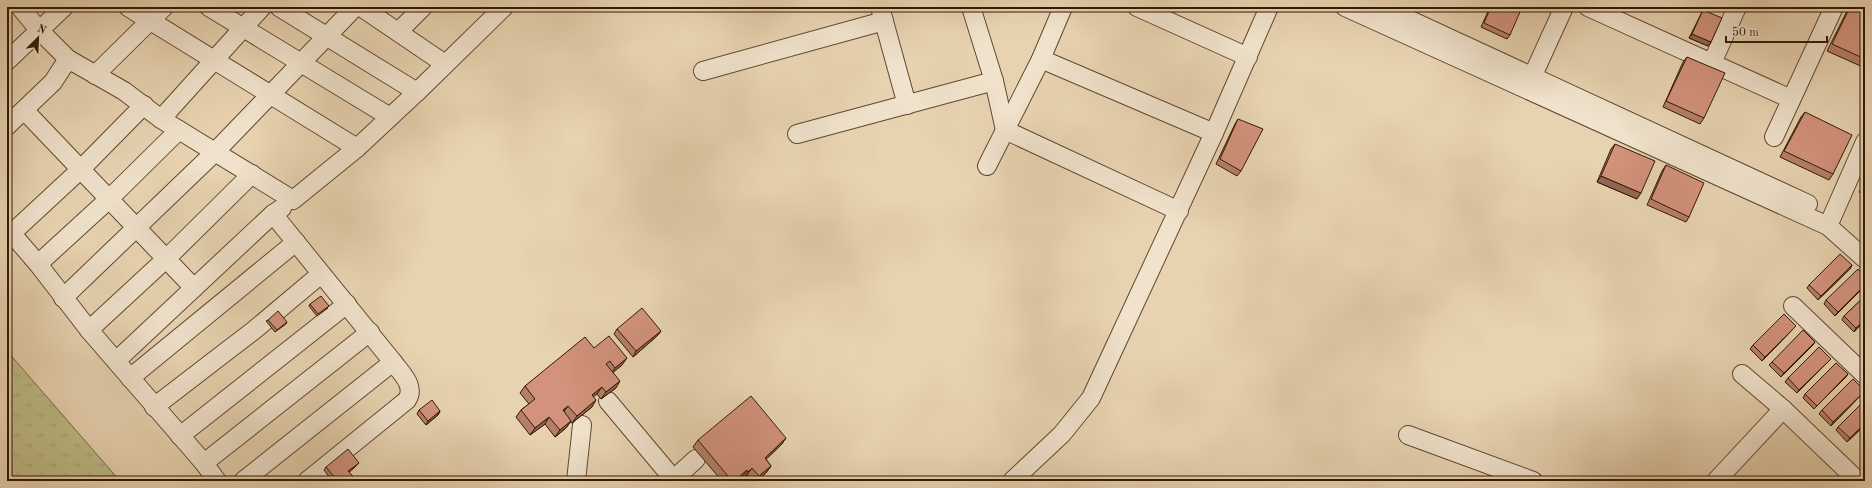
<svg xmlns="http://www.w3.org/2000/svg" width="1872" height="488" viewBox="0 0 1872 488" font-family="'Old Standard TT',serif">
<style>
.grass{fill:url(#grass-tufts);stroke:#786a44}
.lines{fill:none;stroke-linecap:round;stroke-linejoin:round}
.minor-casing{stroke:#60482e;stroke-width:20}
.minor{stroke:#f0e2cc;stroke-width:18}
.wall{fill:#b57e6a;stroke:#321902}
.shaded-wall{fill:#936656;stroke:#321902}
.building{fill:#d2927b;stroke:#321902}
</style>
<defs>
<pattern id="grass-tufts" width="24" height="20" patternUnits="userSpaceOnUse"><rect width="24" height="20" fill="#beba86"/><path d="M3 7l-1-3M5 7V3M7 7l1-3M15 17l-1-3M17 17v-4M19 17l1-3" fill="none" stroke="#a49f72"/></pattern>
</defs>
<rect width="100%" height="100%" fill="#e8d3b1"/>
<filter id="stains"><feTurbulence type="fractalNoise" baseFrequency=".005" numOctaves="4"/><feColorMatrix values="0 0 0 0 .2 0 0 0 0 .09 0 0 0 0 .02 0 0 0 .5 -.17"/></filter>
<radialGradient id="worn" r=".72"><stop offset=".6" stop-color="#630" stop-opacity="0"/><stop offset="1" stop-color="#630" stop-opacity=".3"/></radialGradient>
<path class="grass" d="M7 351 120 481H7Z"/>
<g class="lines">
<g class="minor-casing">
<g id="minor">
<path d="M20 7 39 30 68 59"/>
<path d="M128 7 357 148"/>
<path d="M209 7 390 117"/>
<path d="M262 7 161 119 293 200 357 148 417 92"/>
<path d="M279 7 417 92 504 7"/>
<path d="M361 7 445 64"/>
<path d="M880 7 907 105"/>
<path d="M971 7 994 81 1005 130 1179 211"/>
<path d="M1137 7 1248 57"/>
<path d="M1345 7 1828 226 1865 259"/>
<path d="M1382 7 1808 204"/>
<path d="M1588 7 1791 99"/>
<path d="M398 32 423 7"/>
<path d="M1041 59 1214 133"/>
<path d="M7 61 64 7"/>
<path d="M1712 63 1737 7"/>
<path d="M703 71 884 21"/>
<path d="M95 75 164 7"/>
<path d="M1528 86 1564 7"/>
<path d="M24 110 194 288"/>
<path d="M7 126 53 82 68 59 124 91 161 119"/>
<path d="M797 134 994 81"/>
<path d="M1774 137 1834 7"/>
<path d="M987 166 1041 59 1063 7"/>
<path d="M273 214 393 362C401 373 416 386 407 400L307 481"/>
<path d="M1828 226 1865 142"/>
<path d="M7 228 38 264 89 330 204 463 217 481"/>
<path d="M12 233 80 170 144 105"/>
<path d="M38 264 108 200 179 130"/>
<path d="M63 298 214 153 355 7"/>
<path d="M1793 306 1865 375"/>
<path d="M89 330 167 258 252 174"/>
<path d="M116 361 273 214 282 208"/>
<path d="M1742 374 1783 409 1858 481"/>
<path d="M130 378 296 242"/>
<path d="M608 401 675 481"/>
<path d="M154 407 253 331 321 274"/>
<path d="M1408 435 1533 481"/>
<path d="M180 436 347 304"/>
<path d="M204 463 370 332"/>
<path d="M674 479 696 459"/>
<path d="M243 481 393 362"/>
<path d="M576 481 582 425"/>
<path d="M1012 481 1062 434 1091 398 1214 133 1269 7"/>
<path d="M1716 481 1783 409"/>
</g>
</g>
<use href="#minor" class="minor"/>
</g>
<g class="wall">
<path d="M1490 7H1508L1510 35 1507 39 1481 27Z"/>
<path d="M1849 7H1865V68L1827 51Z"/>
<path d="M1703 10 1711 42 1708 46 1689 38Z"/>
<path d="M1687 57 1704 118 1700 124 1663 107 1683 62Z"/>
<path d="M1805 112 1833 174 1829 180 1780 157 1801 117Z"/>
<path d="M1238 119 1241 171 1237 176 1216 164 1235 124Z"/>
<path d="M1615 144 1637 199 1597 182 1611 149Z"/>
<path d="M1666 165 1689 217 1686 222 1647 205 1662 171Z"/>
<path d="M1865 184V198L1859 192Z"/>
<path d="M1852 265 1850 269 1818 300 1807 288 1809 285Z"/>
<path d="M1865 277 1835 316 1824 304 1826 300Z"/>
<path d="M1865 296V320L1854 332 1842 320 1844 316Z"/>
<path d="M310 304 328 308 317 316 309 306Z"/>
<path d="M268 320 287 322 286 324 275 332 266 321Z"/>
<path d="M1796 326 1793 329 1762 361 1750 349 1753 345Z"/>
<path d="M617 329 661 331 657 336 633 357 614 334Z"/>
<path d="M1865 329V340L1860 335Z"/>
<path d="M1815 342 1812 346 1781 377 1769 365 1772 362Z"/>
<path d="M594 348 622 365 613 372 616 388 601 399 597 394 593 396 592 407 572 423 570 422 566 428 555 437 545 424 530 435 516 417 521 410 529 404 520 393 525 386Z"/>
<path d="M1831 359 1797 393 1785 382 1788 378Z"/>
<path d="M1848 374 1845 378 1814 409 1803 398 1805 394Z"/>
<path d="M1862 394 1831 426 1819 414 1822 410Z"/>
<path d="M1865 400V425L1847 442 1836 430 1838 427Z"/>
<path d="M419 410 440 411 438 415 426 425 417 414Z"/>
<path d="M786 438 781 445 766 459 771 466 766 473 756 481H752L747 475 743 479 742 478 738 481H722L693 447 698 440Z"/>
<path d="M356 466 349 472 350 480 349 481H332L324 470 326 467Z"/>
</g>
<g class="shaded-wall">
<path d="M1692 34 1711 42 1708 46 1689 38Z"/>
<path d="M1601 176 1641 193 1637 199 1597 182Z"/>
<path d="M1852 265 1850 269 1818 300 1821 296Z"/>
<path d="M1865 285V286L1835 316 1838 312Z"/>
<path d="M1865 319V320L1854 332 1856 328Z"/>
<path d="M1796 326 1793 329 1762 361 1765 357Z"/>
<path d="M661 331 657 336 633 357 636 351Z"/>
<path d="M1815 342 1812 346 1781 377 1784 373Z"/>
<path d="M627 358 622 365 610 375 615 368Z"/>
<path d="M1831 359 1797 393 1799 390Z"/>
<path d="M1848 374 1845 378 1814 409 1817 406Z"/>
<path d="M620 381 616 388 601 399 606 392Z"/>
<path d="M602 387 597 394 587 402 592 395Z"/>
<path d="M1865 391 1862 394 1831 426 1833 422Z"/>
<path d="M596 400 592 407 572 423 577 416Z"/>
<path d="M568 406 563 413V410Z"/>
<path d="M440 411 438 415 426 425 428 421Z"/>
<path d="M549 417 545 424 530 435 535 428Z"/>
<path d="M571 421 566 428 555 437 560 430Z"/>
<path d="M1865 423V425L1847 442 1850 438Z"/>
<path d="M786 438 781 445 760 465 765 458Z"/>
<path d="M359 463 356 466 346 475 348 471Z"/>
<path d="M771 466 766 473 756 481H755L759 476Z"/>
<path d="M752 468 747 475 743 479 748 472Z"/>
<path d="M747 470 742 478 738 481H734Z"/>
</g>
<g class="building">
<path d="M1491 7H1508L1520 12 1510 35 1484 23Z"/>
<path d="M1850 7H1865V59L1832 44Z"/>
<path d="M1703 10 1722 18 1711 42 1692 34Z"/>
<path d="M1687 57 1725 73 1704 118 1666 101Z"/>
<path d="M1805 112 1852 135 1833 174 1784 151Z"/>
<path d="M1238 119 1263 129 1241 171 1220 159Z"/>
<path d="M1615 144 1655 161 1641 193 1601 176Z"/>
<path d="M1666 165 1704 183 1689 217 1651 199Z"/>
<path d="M1840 254 1852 265 1821 296 1809 285Z"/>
<path d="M1858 269 1865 277V285L1838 312 1826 300Z"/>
<path d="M321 296 329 306 318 314 310 304Z"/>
<path d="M1865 296V319L1856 328 1844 316Z"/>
<path d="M642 308 661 331 636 351 617 329Z"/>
<path d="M278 311 287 322 277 330 268 320Z"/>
<path d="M1784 314 1796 326 1765 357 1753 345Z"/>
<path d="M1865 329V334L1862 332Z"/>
<path d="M1803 330 1815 342 1784 373 1772 362Z"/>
<path d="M609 336 627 358 615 368 610 361 606 364 620 381 606 392 602 387 592 395 596 400 577 416 568 406 563 410 571 421 560 430 549 417 535 428 521 410 535 399 525 386 585 337 594 348Z"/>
<path d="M1819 347 1831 359 1799 390 1788 378Z"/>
<path d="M1836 363 1848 374 1817 406 1805 394Z"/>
<path d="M1853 379 1865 391 1833 422 1822 410Z"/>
<path d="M751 396 786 438 765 458 771 466 759 476 752 468 748 472 747 470 734 481H732L698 440Z"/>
<path d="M432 400 440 411 428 421 419 410Z"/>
<path d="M1865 400V423L1850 438 1838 427Z"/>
<path d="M348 449 359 463 348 471 353 476 347 481H334L336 479 326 467Z"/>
</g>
<rect width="1872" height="488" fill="none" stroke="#e8d3b1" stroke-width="24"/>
<rect x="8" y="8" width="1856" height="472" fill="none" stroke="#321902" stroke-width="2"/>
<rect x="12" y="12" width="1848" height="464" fill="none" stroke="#321902"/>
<g transform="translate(38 38) rotate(24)" stroke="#f0e2cc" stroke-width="3" paint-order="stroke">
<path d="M0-3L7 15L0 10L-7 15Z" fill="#321902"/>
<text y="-6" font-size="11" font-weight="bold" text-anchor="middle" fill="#321902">N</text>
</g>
<path d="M1726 36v6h101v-6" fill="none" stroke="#321902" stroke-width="2"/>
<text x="1732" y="36" font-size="12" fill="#321902" stroke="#f0e2cc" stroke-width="3" paint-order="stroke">50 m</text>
<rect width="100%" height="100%" filter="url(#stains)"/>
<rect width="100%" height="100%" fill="url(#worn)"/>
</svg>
